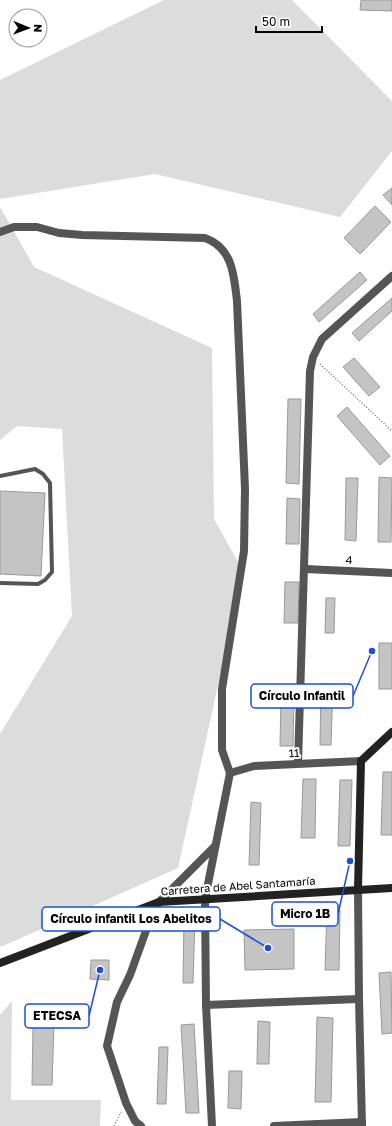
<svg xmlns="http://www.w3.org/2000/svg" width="392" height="1126" viewBox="0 0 392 1126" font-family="'Golos Text',sans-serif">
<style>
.green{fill:#dcdcdc}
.building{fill:#c4c4c4;stroke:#999}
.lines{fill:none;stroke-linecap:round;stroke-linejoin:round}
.path{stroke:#777;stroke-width:1.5;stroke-dasharray:1 2;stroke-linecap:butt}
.lane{stroke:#555;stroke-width:4}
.street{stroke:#555;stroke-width:8}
.secondary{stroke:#222;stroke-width:8}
.labels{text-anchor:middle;stroke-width:4;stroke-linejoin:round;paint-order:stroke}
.street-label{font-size:11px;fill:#000;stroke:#fff}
.leader{fill:none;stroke:#1d4ed8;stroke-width:1.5}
.callout-dot{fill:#1d4ed8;stroke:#fff;stroke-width:1.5}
.callout{fill:#fff;stroke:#1d4ed8;stroke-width:1.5}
.callout-label{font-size:12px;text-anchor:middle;font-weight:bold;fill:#000}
</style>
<rect width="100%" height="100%" fill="#fff"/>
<g class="green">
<path d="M164 0H292L392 101V151L340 217 155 174 0 199V80Z"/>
<path d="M0 207 34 267 212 348 214 519 243 571 178 868 3 946H0V734L72 616 62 429 17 426 0 440Z"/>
<path d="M12 1001 11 1100H101L100 1126H0V1015Z"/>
</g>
<g class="building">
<path d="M361 0H392V11L360 10Z"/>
<path d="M392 188V205L383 195Z"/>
<path d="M375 206 391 222 360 254 344 238Z"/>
<path d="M360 272 367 280 319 322 313 314Z"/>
<path d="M392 298V311L359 341 352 333Z"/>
<path d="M354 358 380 387 369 396 343 367Z"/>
<path d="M288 399H301L299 484 286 483Z"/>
<path d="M347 407 390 456 380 465 337 416Z"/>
<path d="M379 477 392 478 391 542H378Z"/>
<path d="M346 478H358L356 541 345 540Z"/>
<path d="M0 491 45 493 41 576 0 574Z"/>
<path d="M287 498 300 499 299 544H286Z"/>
<path d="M285 582H299L298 623H284Z"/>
<path d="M326 598H335L334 633H325Z"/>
<rect x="379" y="643" width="13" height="46"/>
<path d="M321 684H333L331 745H320Z"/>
<path d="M281 699H294L293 746H280Z"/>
<path d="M383 772H392V835H381Z"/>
<path d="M303 779H316L315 838H301Z"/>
<path d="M340 780H352L350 846H338Z"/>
<path d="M251 802 261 803 259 865H249Z"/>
<path d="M327 910H340L339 970H325Z"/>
<path d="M184 916 195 917 193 983H183Z"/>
<path d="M294 929V969L245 970 244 930Z"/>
<path d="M91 960H109V980L90 979Z"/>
<path d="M391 972 392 1033 382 1034 379 973Z"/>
<path d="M317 1017 333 1018 331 1102H315Z"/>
<path d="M258 1021 270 1022 269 1064H257Z"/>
<path d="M38 1023 54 1024 52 1085H32L33 1026H38Z"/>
<path d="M194 1024 199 1113H186L181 1025Z"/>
<path d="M159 1047H168L166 1104H157Z"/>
<path d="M229 1071H242L241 1109 228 1108Z"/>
</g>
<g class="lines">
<g class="path">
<path d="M320 364 392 431"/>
<path d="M114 1126 121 1112"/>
</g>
<path class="lane" d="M0 476 35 469 43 474 50 483 52 572 45 580 38 584 0 583"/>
<g class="street">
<path d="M0 232 14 227H37L59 233 82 235 205 238C233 248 234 276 237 301L245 489 244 551 222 689V750L230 773 205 899 206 1005 212 1126"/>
<path d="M305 569 392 573"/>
<path d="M298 763 310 371 313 357 322 339 392 276"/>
<path d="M230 773 254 766 361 761"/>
<path d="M358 889 359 999 362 1126"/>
<path d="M206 1005 359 999"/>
<path d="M141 1126 135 1121 126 1103 107 1046 117 1002 130 975 151 917 159 902 215 846"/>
<path d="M274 1126 362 1122"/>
</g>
<g class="secondary">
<path d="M358 889 361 761 392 732"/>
<path d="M0 963 159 902 392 888"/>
</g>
</g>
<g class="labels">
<g class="street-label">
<text transform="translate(349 560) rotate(3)" y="4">4</text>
<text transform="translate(294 753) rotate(-3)" y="4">11</text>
<text transform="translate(238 886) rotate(-4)" y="4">Carretera de Abel Santamaría</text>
</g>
</g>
<path class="leader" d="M372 651L353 696M350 861L338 914M268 948L220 919M100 970L89 1016"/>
<g class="callout-dot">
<circle cx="372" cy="651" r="4"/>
<circle cx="350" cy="861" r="4"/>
<circle cx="268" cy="948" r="4"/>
<circle cx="100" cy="970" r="4"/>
</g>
<g class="callout">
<rect x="251" y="684" width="102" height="24" rx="4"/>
<rect x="272" y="902" width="66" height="24" rx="4"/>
<rect x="42" y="907" width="178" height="24" rx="4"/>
<rect x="25" y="1004" width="64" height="24" rx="4"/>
</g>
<g class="callout-label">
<text x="302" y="700">Círculo Infantil</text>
<text x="305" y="918">Micro 1B</text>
<text x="131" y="923">Círculo infantil Los Abelitos</text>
<text x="57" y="1020">ETECSA</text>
</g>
<g transform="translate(28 28) rotate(91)"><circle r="19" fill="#ffffff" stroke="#999999"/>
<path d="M0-3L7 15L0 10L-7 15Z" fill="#000000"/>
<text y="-6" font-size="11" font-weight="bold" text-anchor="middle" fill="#000000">N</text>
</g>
<path d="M256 26v6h66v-6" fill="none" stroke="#000000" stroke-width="2"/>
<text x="262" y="26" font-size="12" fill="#000000" stroke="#ffffff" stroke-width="3" paint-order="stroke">50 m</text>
</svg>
